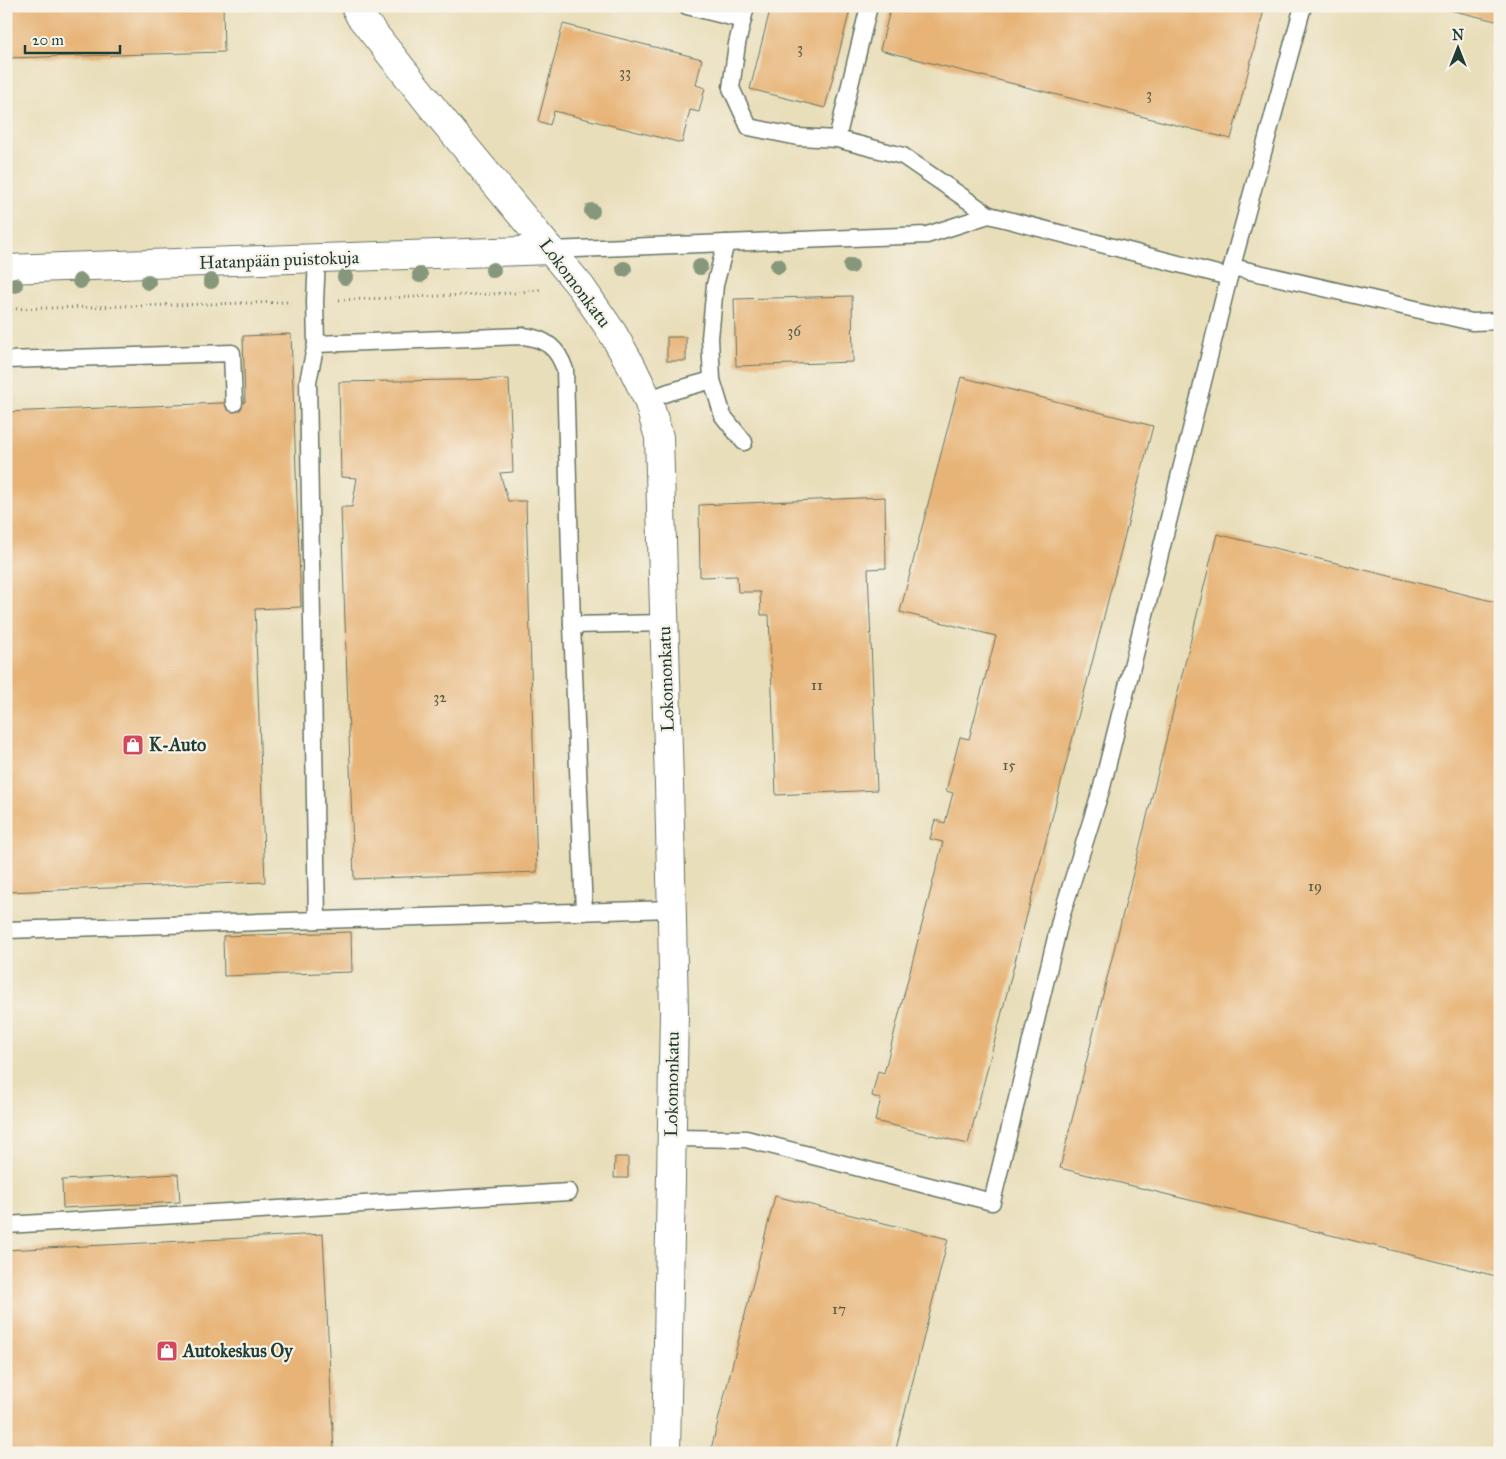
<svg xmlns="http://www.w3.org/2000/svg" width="1506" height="1459" viewBox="0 0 1506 1459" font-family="'IM FELL Great Primer',serif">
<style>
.building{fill:#e7b376}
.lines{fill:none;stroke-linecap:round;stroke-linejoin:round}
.lane-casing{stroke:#667563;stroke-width:19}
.street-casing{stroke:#667563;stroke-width:30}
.path{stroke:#667563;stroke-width:3;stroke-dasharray:1 4;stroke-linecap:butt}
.lane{stroke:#fff;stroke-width:16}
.street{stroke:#fff;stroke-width:28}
.tree{fill:#87977b}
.labels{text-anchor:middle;stroke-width:4.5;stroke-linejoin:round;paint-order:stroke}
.number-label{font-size:15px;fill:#515a44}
.street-label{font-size:18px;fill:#1f3d34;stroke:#f7f3e8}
.poi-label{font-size:18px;font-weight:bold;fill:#1f3d34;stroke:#f7f3e8;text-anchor:start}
</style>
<rect width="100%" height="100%" fill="#f7f3e8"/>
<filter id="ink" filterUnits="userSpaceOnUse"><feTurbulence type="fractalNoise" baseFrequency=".02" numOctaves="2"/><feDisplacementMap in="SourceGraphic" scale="10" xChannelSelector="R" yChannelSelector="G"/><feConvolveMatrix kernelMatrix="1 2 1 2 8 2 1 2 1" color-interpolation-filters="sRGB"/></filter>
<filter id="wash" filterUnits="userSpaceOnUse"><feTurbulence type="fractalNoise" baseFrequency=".0096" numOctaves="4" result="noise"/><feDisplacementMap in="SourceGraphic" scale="20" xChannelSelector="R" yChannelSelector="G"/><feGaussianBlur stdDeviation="1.12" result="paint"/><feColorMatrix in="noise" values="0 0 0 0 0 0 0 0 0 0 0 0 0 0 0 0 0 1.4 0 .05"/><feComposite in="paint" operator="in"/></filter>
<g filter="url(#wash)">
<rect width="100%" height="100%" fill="#e9deba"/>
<g id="blocks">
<g class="building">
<path d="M6 6H223L224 52 6 58Z"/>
<path d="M771 6H851L825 108 750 89Z"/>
<path d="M891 6H1265L1231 139 880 50Z"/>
<path d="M1438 6H1500V22L1438 7Z"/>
<path d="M563 24 702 59 696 85 705 88 699 112 690 110 682 143 554 111 550 125 538 121Z"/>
<path d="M852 296 853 362 736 366 734 299Z"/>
<path d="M291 334 301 607 255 609 265 882 6 892V412L245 402 243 336Z"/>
<rect x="667" y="337" width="19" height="24"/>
<path d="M961 377 1153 426 968 1144 875 1121 881 1099 872 1096 878 1071 884 1073 943 842 930 839 935 820 945 823 953 793 946 791 960 737 969 739 996 636 900 612Z"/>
<path d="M509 379 513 472 500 473 508 501H526L537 872 354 879 341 507H352L357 478 341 477 339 382Z"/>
<path d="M885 497 886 568 868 569 877 790 776 795 769 615H761L760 592H738L737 576 700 577 699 505Z"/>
<path d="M1217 534 1500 603V1277L1060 1168Z"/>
<path d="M351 932 352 972 224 976 223 936Z"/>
<path d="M615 1157H628V1178H614Z"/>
<path d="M178 1174 180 1202 63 1208 62 1180Z"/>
<path d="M775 1196 948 1239 895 1453H710Z"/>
<path d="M323 1234 334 1453H6V1250Z"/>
</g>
</g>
</g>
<g filter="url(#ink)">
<use href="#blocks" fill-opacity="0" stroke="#667563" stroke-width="1"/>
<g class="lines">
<g class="lane-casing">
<g id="lane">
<path d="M687 6 743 20"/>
<path d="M746 6 737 44 731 88 749 127 798 137 837 139 903 156 989 215 1229 277"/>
<path d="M837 139 869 6"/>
<path d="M726 243 715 285 710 338 712 380 723 416 744 442"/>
<path d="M551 250 927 235 989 215"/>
<path d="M317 259 315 301 316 344 524 336C546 339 558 348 565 370L572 625 584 912"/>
<path d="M1232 267 1472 322 1500 321"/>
<path d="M316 344 308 381 317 920"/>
<path d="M6 360 232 353 234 403"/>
<path d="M648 400 669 392 712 380"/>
<path d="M572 625 665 623"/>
<path d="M6 930 672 909"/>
<path d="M672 1138 746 1139 992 1202 1061 917 1102 787 1229 277 1303 6"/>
<path d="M6 1225 569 1192"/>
</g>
</g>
<g class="street-casing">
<g id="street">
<path d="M355 6 360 16 437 113 581 287 612 332 632 367 648 400 659 437 669 784 674 1012 666 1453"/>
<path d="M6 269 551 250"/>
</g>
</g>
<g class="path">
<path d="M339 300 514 293 543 289"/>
<path d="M6 309 291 302"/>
</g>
<use href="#lane" class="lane"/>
<use href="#street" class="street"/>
</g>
<g class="tree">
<circle cx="592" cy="211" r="8"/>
<circle cx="778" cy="266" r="8"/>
<circle cx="851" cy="266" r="8"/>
<circle cx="700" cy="267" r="8"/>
<circle cx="624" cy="269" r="8"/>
<circle cx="493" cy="270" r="8"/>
<circle cx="420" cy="275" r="8"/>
<circle cx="345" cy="277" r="8"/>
<circle cx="80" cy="281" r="8"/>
<circle cx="211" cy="281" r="8"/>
<circle cx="148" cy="282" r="8"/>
<circle cx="15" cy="285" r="8"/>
</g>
</g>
<defs>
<g id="shop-square" transform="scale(1.125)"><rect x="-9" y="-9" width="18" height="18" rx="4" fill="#d1495b" stroke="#f7f3e8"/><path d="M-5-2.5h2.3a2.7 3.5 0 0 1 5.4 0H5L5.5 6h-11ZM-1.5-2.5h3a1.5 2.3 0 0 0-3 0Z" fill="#fff"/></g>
</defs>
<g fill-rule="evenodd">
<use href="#shop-square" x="133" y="745"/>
<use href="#shop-square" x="167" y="1351"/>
</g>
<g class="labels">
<g class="number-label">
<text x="800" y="53">3</text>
<text x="625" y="77">33</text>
<text x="1149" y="99">3</text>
<text x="794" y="336">36</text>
<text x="817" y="690">11</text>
<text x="440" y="702">32</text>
<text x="1009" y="770">15</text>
<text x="1315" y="891">19</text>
<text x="839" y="1314">17</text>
</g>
<g class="street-label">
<text transform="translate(279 260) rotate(-2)" y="6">Hatanpään puistokuja</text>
<text transform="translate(575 283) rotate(53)" y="6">Lokomonkatu</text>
<text transform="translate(666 679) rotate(-92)" y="6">Lokomonkatu</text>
<text transform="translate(672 1084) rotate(-89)" y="6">Lokomonkatu</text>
</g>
<g class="poi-label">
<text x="149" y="751">K-Auto</text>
<text x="183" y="1357">Autokeskus Oy</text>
</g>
</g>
<rect width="1506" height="1459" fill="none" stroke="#f7f3e8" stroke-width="25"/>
<g transform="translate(1458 48)" stroke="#f7f3e8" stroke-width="4" paint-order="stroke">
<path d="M0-4L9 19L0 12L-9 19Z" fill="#1f3d34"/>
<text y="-8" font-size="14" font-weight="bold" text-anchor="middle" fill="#1f3d34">N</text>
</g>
<path d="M25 45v8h95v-8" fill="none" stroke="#1f3d34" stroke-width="2.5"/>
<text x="32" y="45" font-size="15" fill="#1f3d34" stroke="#f7f3e8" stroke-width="4" paint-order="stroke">20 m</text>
</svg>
